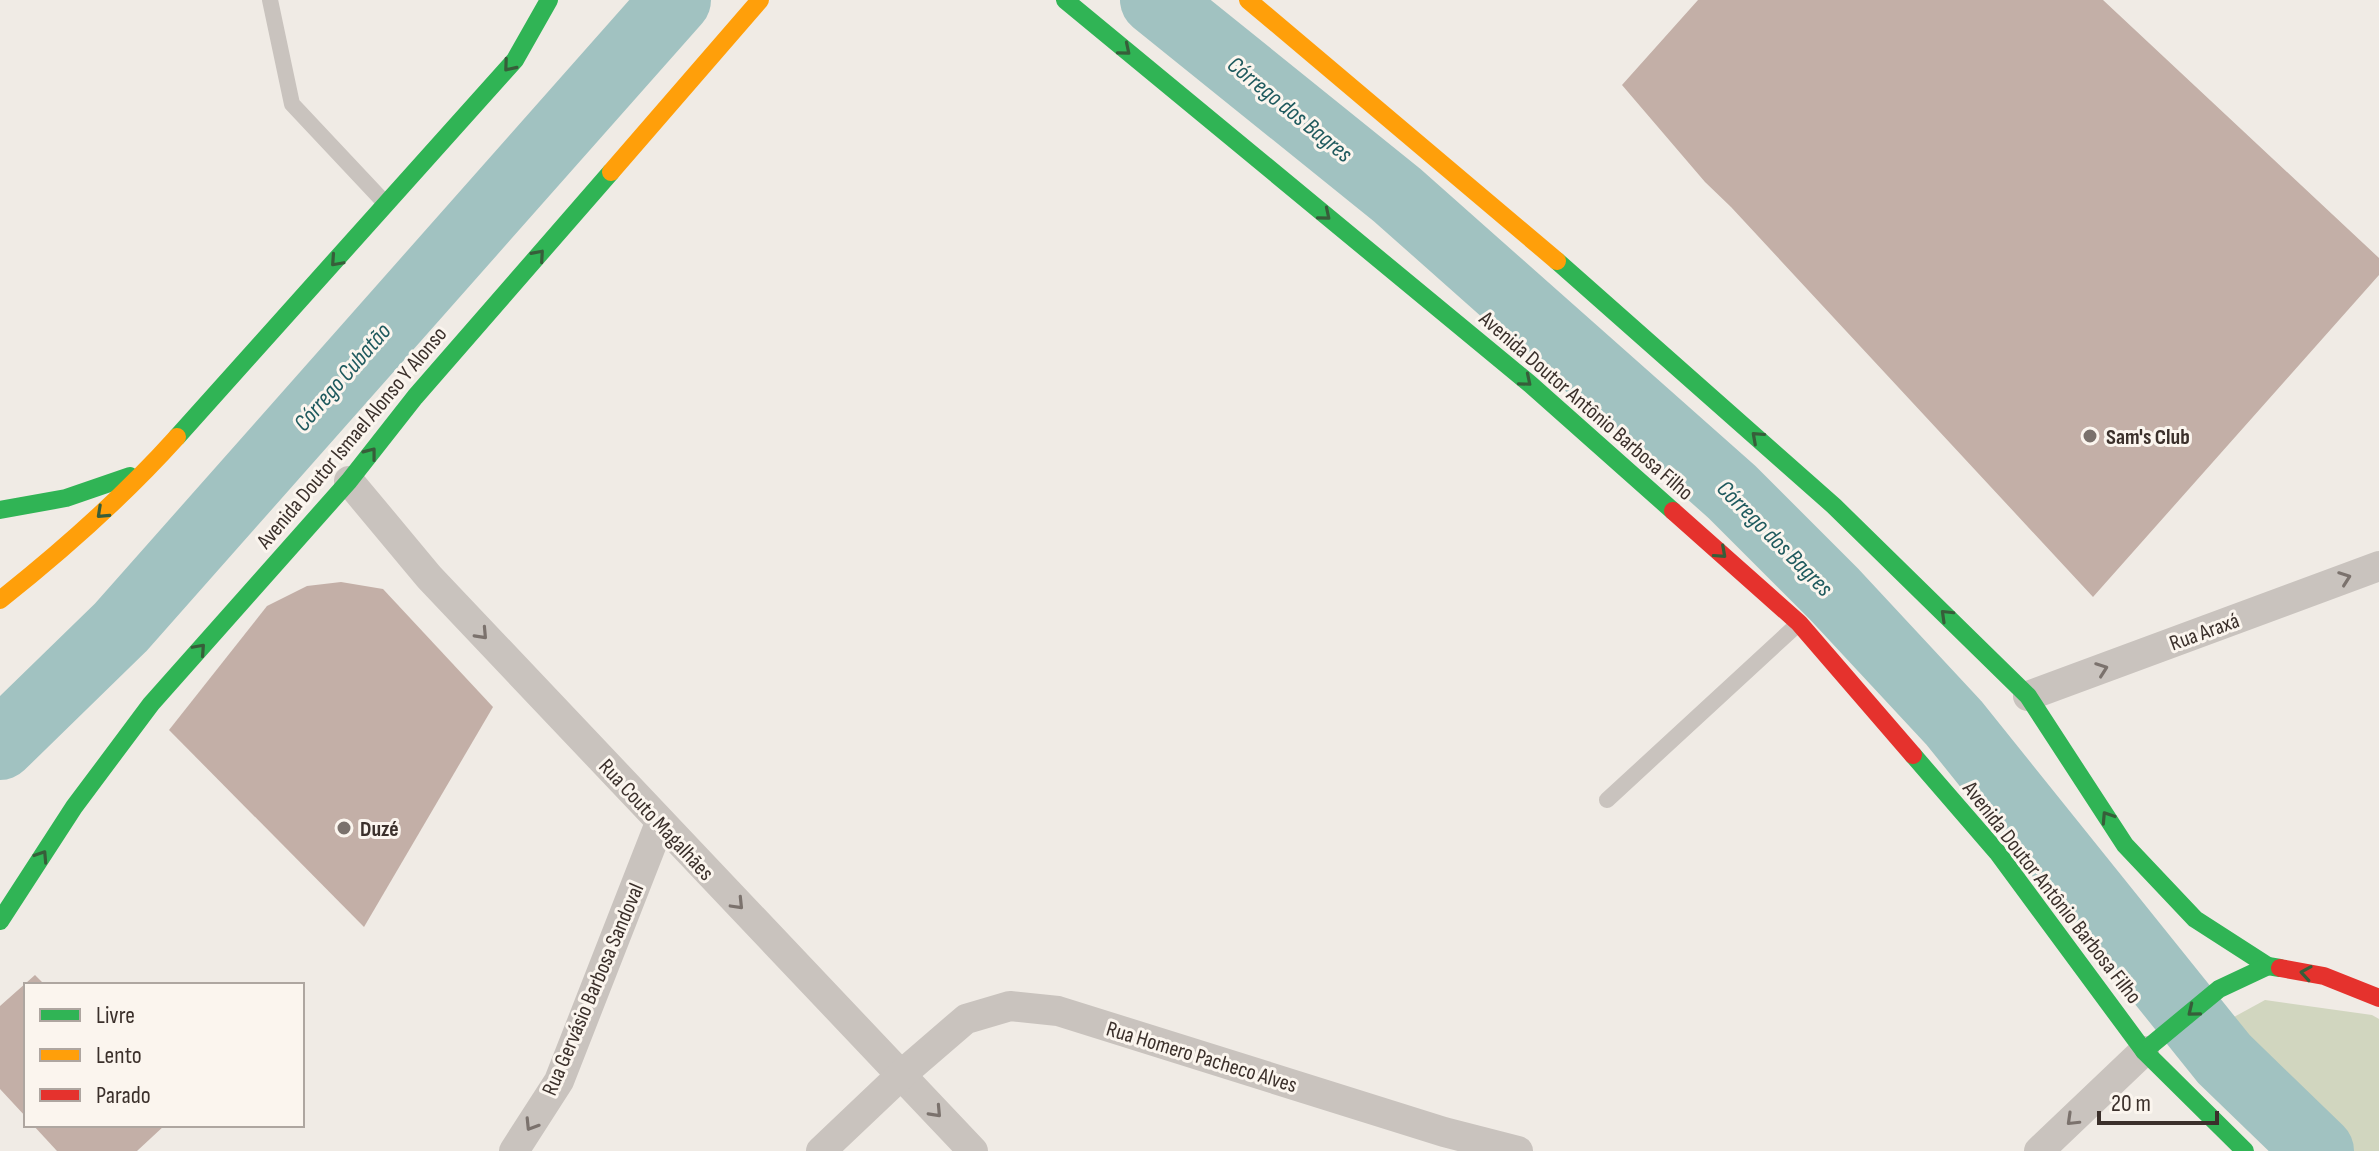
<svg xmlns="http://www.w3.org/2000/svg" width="2379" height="1151" viewBox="0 0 2379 1151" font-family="'Sofia Sans Condensed',sans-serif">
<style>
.green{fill:#d1d6bf}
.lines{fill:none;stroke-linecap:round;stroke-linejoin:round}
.river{stroke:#a1c2c1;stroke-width:70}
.building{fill:#c3afa7}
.lane{stroke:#c9c3be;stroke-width:16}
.street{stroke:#c9c3be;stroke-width:30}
.fast{stroke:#30b455;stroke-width:18}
.slow{stroke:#ff9f0a;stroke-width:18}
.jam{stroke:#e5322d;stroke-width:18}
.oneway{stroke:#375e3a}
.oneway2{stroke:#7b726d}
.poi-dot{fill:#7a716c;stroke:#fbf5ee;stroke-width:3}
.labels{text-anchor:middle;stroke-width:6;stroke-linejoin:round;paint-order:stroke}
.street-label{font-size:22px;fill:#3b302b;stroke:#fbf5ee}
.poi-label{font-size:22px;font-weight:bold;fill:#3b302b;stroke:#fbf5ee;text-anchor:start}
.water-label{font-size:24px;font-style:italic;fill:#1f5a5e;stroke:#fbf5ee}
</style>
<rect width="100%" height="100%" fill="#f0ebe5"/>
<path class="green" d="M2265 1000 2372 1015 2379 1019V1151H2331L2212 1029Z"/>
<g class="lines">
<g class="river">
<path d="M1155 0 1397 195 1732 492 1834 594 1954 723 2224 1059 2319 1151"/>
<path d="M0 745 121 627 676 0"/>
</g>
</g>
<g class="building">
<path d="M1698 0H2103L2379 258V275L2093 597 1731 207 1705 182 1622 85Z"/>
<path d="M341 582 383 589 493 707 364 927 169 730 267 606 307 586Z"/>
<path d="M35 975 45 985H26V1117L0 1089V1006Z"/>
<path d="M33 1125H165L137 1151H57Z"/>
</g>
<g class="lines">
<g class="lane">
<path d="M270 0 292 104 385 203"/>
<path d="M1607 800 1798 624"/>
</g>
<g class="street">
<path d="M349 481 429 577 973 1151"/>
<path d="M2028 696 2379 566"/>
<path d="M514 1151 559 1081 660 823"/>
<path d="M821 1151 901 1075 966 1019 1010 1006 1058 1011 1444 1132 1518 1151"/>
<path d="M2039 1151 2144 1051"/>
</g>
<g class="fast">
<path d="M1065 0 1530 384 1673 511"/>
<path d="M1557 261 1834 506 2028 696 2125 845 2195 919 2268 966 2280 968"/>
<path d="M177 437 515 60 549 0"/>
<path d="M0 510 66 498 130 476"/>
<path d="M1913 755 1997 852 2144 1051 2245 1151"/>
<path d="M0 921 74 807 151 704 349 481 415 397 611 172"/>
<path d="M2144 1051 2219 989 2268 966"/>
</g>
<g class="slow">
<path d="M1248 0 1557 261"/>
<path d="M611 172 760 0"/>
<path d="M0 600C63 550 123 497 177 437"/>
</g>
<g class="jam">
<path d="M1673 511 1799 623 1913 755"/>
<path d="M2280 968 2324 976 2379 998"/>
</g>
</g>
<defs><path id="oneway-chevron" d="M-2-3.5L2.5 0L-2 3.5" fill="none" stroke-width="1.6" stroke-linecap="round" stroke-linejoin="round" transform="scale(2)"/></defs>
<g class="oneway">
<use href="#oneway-chevron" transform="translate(1125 50) rotate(40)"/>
<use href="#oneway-chevron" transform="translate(509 66) rotate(130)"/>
<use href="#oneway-chevron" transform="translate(1325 215) rotate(40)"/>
<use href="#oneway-chevron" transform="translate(539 255) rotate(-49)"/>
<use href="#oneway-chevron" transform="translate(336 261) rotate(132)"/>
<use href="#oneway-chevron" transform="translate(1526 381) rotate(40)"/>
<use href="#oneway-chevron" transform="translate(1757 437) rotate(-138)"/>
<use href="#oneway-chevron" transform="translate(371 453) rotate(-52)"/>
<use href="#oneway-chevron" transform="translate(102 513) rotate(137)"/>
<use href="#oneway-chevron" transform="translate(1721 553) rotate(42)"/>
<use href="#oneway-chevron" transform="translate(1946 615) rotate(-136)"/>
<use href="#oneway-chevron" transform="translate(200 649) rotate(-48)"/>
<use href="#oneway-chevron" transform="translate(2107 817) rotate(-123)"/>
<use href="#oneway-chevron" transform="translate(42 856) rotate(-57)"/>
<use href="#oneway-chevron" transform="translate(2306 973) rotate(-171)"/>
<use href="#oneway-chevron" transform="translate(2193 1011) rotate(141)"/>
</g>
<g class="oneway2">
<use href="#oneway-chevron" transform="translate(2345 578) rotate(-20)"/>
<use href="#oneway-chevron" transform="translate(482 634) rotate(47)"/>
<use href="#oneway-chevron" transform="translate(2102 669) rotate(-20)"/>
<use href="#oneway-chevron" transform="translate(738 904) rotate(46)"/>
<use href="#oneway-chevron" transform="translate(936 1112) rotate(47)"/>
<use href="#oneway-chevron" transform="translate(2072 1120) rotate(136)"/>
<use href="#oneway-chevron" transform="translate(531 1125) rotate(122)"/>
</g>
<g class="poi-dot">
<circle cx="2090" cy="436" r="8"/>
<circle cx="344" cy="828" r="8"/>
</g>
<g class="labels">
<g class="street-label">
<text transform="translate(1587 405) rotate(41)" y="8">Avenida Doutor Antônio Barbosa Filho</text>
<text transform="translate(351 437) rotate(-50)" y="8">Avenida Doutor Ismael Alonso Y Alonso</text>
<text transform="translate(2204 631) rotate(-20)" y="8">Rua Araxá</text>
<text transform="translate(657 819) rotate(47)" y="8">Rua Couto Magalhães</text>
<text transform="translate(2053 892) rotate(52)" y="8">Avenida Doutor Antônio Barbosa Filho</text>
<text transform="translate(592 989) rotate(-67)" y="8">Rua Gervásio Barbosa Sandoval</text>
<text transform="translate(1202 1056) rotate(17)" y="8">Rua Homero Pacheco Alves</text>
</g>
<g class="poi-label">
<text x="2106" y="444">Sam's Club</text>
<text x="360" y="836">Duzé</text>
</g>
<g class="water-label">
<text transform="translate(1290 109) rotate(39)" y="8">Córrego dos Bagres</text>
<text transform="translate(342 377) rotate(-49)" y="8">Córrego Cubatão</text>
<text transform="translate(1775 538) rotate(45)" y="8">Córrego dos Bagres</text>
</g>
</g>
<rect x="24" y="983" width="280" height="144" fill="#fbf5ee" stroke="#aea6a0" stroke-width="2"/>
<rect x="40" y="1009" width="40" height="12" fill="#30b455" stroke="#aea6a0" stroke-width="2"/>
<text x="96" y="1023" font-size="24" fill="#3b302b">Livre</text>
<rect x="40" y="1049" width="40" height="12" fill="#ff9f0a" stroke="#aea6a0" stroke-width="2"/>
<text x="96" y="1063" font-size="24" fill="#3b302b">Lento</text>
<rect x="40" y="1089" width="40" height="12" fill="#e5322d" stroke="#aea6a0" stroke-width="2"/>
<text x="96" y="1103" font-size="24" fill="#3b302b">Parado</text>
<path d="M2099 1111v12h118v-12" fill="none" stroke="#3b302b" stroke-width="4"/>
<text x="2111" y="1111" font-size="24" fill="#3b302b" stroke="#fbf5ee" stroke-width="6" paint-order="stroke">20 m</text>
</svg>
